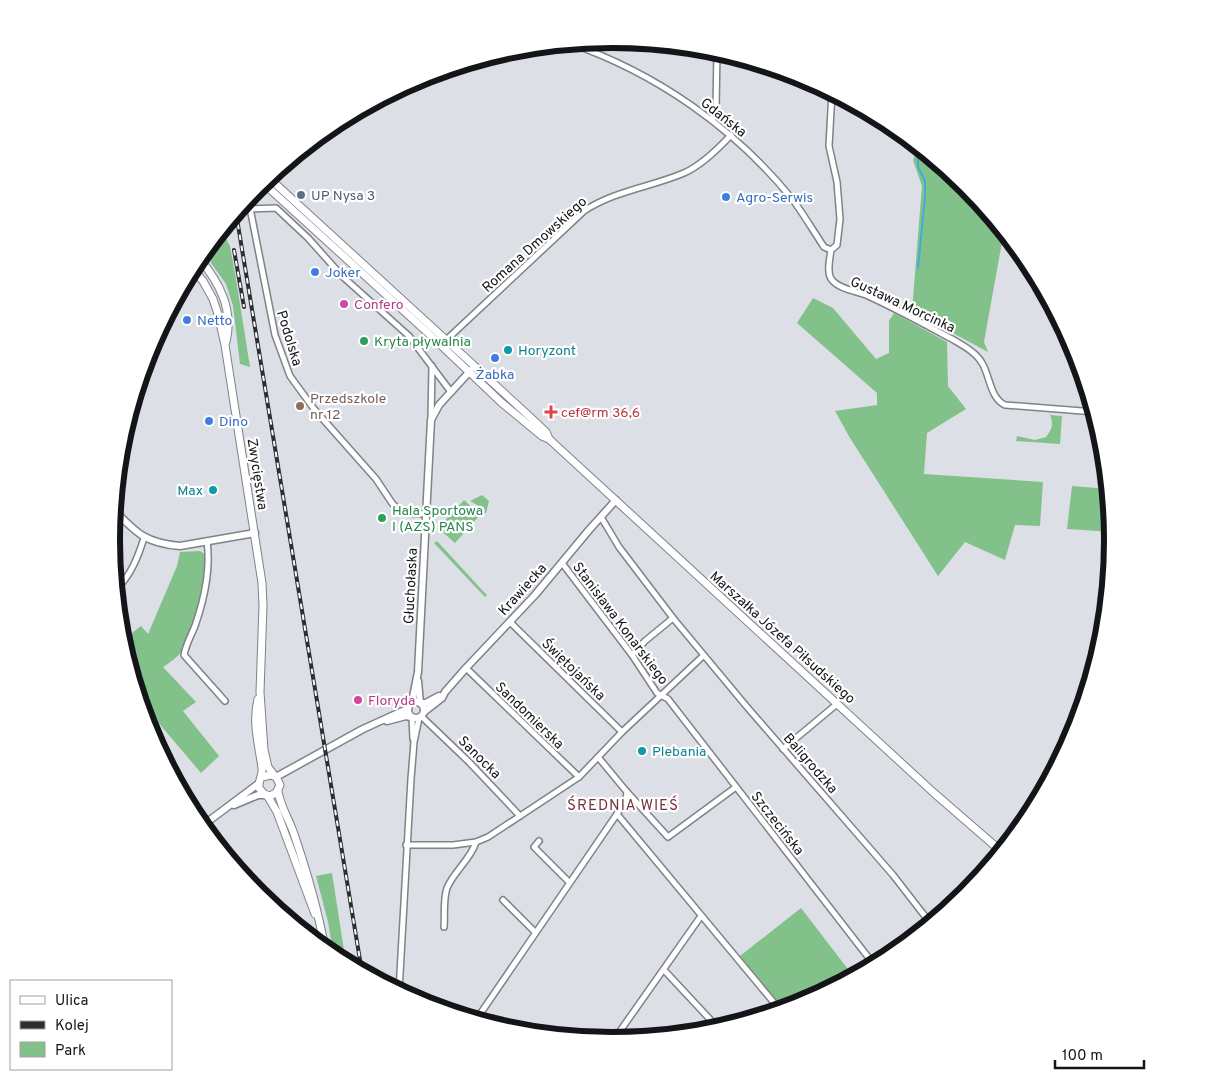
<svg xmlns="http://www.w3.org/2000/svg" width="1225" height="1080" viewBox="0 0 1225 1080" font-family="Overpass,sans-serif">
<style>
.green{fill:#83c18a}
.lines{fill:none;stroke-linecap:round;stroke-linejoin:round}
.stream{stroke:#41addb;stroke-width:2}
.minor-casing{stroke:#7f8288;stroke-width:8}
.tertiary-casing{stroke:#7f8288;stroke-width:9}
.secondary-casing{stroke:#7f8288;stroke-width:9}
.minor{stroke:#fff;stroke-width:5}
.tertiary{stroke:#fff;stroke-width:6}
.secondary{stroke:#fff;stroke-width:7}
.rail-casing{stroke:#2d2e31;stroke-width:4}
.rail{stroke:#fff;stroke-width:2;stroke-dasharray:5.5;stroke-linecap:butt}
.service-dot{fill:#5c6f8a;stroke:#fff;stroke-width:2}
.shop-dot{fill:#3f7fe0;stroke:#fff;stroke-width:2}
.hotel-dot{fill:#d1479c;stroke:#fff;stroke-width:2}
.leisure-dot{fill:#2e9e5b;stroke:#fff;stroke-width:2}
.culture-dot{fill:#0f9aa8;stroke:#fff;stroke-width:2}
.education-dot{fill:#8d6e63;stroke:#fff;stroke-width:2}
.health-dot{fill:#e0444e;stroke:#fff;stroke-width:2}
.labels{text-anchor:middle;stroke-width:4.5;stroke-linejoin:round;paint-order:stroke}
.street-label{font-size:14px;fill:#141518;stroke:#fff}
.service-label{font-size:14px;fill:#4e5e75;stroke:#fff;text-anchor:start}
.shop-label{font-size:14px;fill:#366cbe;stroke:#fff;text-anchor:start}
.hotel-label{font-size:14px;fill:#b23c85;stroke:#fff;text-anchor:start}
.leisure-label{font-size:14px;fill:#27864d;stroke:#fff;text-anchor:start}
.culture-label{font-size:14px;fill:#0d838f;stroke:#fff;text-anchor:start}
.education-label{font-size:14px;fill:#785e54;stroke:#fff;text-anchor:start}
.health-label{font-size:14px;fill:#be3a42;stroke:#fff;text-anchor:start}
.neighbourhood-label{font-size:15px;letter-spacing:1px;fill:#783140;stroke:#fff}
.rim{fill:none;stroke:#141518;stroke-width:6}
</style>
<rect width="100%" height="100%" fill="#dcdfe6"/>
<g class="green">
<path d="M919 146 967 186 1004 231 984 342 988 352 912 311 922 186 913 160Z"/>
<path d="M224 235 230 246 236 279 250 367 240 364 233 306 226 284 211 263 212 241 216 236Z"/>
<path d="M813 298 833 308 876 359 889 353V321L894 313 947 342 948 386 966 409 927 433 924 474 1043 482 1040 526 1015 525 1005 560 965 542 938 576 850 438 835 411 877 405V393L797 323Z"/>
<path d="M1050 415 1062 416 1060 444 1016 441 1017 436 1035 440 1046 437C1052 429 1054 424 1050 415Z"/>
<path d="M1072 486 1109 489 1113 532 1067 529Z"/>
<path d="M482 495 489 501 486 513 484 514 479 506 470 501Z"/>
<path d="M464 500 480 515 455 543 438 528Z"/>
<path d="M437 541 481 589 487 595 485 597 434 543Z"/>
<path d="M200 551 206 555C205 583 195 628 181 652 177 658 169 663 163 667L196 702 183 711 219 756 201 773 140 701 122 641 141 626 148 634 177 566 180 552Z"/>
<path d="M332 873 346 963 334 957 328 922 316 876Z"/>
<path d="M801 908 854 977 804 1003 784 1009 740 956Z"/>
</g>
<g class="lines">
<path class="stream" d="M918 268 925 197V181L918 167V158L921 148"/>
<g class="minor-casing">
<g id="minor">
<path d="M569 43C656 73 735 128 793 200 804 215 814 232 824 247L831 250"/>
<path d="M832 92 829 146 837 182 840 219 837 245 831 250C830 258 826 273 832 280 839 289 856 291 866 295 895 308 924 324 952 339 962 345 976 352 982 363 990 376 990 398 1005 405L1095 412"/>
<path d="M712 120 716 109 717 50"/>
<path d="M248 198 275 335 290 376 314 409 376 479 392 503 400 511 407 513 426 514"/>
<path d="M249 209 276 208 308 238 342 276 409 336 451 392"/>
<path d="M444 342 584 211C614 191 651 187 684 173 702 165 718 149 731 135"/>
<path d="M431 420 432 366"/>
<path d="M601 517 619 547 673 618 747 707 893 875 931 924"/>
<path d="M207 541C211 569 204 600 195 626 191 636 186 644 184 655L225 701"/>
<path d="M562 563 632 655 657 693 668 699 875 966"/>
<path d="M116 590C131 575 138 557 144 538"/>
<path d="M510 622 622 732"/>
<path d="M632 655 645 641 673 618"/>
<path d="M466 668 579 777"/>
<path d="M421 716 469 762 520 816"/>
<path d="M412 718 413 739"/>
<path d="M783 749 837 704"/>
<path d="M598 757 627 792 668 837 736 787"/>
<path d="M617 814 780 1010"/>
<path d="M539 841 534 847 569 882"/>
<path d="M406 845H453L476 842 488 837 520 816 579 777 622 732 703 656"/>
<path d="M503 900 535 932"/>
<path d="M444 927C445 914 443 900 447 888 454 871 471 859 476 842"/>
<path d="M664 970 719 1029"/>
<path d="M399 991 411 779 414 742 419 718"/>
<path d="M476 1020 617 814 626 800 627 792"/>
<path d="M613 1041 701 916"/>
</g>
</g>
<g class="tertiary-casing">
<g id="tertiary">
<path d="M114 510C137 534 146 543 180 546L255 533"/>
<path d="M418 681 420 703"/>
<circle cx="416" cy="710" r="8"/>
<path d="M412 702 418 672 431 420 439 405 472 369"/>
<path d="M421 703H426L439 696"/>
<path d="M424 712 442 698 445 692 466 668 535 595 589 530 616 500"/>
<path d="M387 721 406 716 411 717"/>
<path d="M276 777 363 729 407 709"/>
<path d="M234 805 258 795H265"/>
<path d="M202 826 258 784"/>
</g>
</g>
<g class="secondary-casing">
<g id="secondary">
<path d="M268 177 529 416 546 432 549 439 934 793 1002 852"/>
<path d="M262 182 427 332 502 403 542 436 549 439"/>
<path d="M199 258C219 282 234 309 226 342"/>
<path d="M192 268 203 281 213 299 218 314 225 345 262 583 263 606 260 692 264 750 268 767 274 775"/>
<path d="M258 699C252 723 259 745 262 768 263 776 258 780 259 788L265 795 270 796 276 793 280 785 276 777 271 775 262 777"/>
<path d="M278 791C280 806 289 819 294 834 307 872 318 910 325 949"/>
<path d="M267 795 277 812 315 914"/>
</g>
</g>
<use href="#minor" class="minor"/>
<use href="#tertiary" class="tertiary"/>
<use href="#secondary" class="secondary"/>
<g class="rail-casing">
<g id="rail">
<path d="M236 213 362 972"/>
<path d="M234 250 244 307"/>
</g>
</g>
<use href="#rail" class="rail"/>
</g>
<circle class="service-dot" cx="301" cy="195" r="5"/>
<g class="shop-dot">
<circle cx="726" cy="197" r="5"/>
<circle cx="315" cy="272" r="5"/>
<circle cx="187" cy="320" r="5"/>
<circle cx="495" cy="358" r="5"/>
<circle cx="209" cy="421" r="5"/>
</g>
<g class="hotel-dot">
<circle cx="344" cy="304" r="5"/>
<circle cx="358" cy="700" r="5"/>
</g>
<g class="leisure-dot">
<circle cx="364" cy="341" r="5"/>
<circle cx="382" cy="518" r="5"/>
</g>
<g class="culture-dot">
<circle cx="508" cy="350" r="5"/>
<circle cx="213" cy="490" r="5"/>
<circle cx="642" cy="751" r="5"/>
</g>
<circle class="education-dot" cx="300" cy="406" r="5"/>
<path class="health-dot" d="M548.5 404.5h5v5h5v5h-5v5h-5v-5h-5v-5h5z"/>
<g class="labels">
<g class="street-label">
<text transform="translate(724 117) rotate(38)" y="5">Gdańska</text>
<text transform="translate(534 244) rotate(-42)" y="5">Romana Dmowskiego</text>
<text transform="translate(903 304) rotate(25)" y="5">Gustawa Morcinka</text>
<text transform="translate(290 338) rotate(73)" y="5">Podolska</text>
<text transform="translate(258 474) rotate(81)" y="5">Zwycięstwa</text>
<text transform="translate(410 586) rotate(-87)" y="5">Głuchołaska</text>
<text transform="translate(522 589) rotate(-48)" y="5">Krawiecka</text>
<text transform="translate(621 623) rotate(53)" y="5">Stanisława Konarskiego</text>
<text transform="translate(783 637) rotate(42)" y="5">Marszałka Józefa Piłsudskiego</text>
<text transform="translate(574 669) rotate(44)" y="5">Świętojańska</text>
<text transform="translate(530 715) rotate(44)" y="5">Sandomierska</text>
<text transform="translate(480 757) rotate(45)" y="5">Sanocka</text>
<text transform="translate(811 763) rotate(49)" y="5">Baligrodzka</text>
<text transform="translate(778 823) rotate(52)" y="5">Szczecińska</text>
</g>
<g class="service-label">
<text x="311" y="200">UP Nysa 3</text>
</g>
<g class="shop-label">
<text x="736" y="202">Agro-Serwis</text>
<text x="325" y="277">Joker</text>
<text x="197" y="325">Netto</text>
<text x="495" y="379" text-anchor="middle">Żabka</text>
<text x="219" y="426">Dino</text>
</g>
<g class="hotel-label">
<text x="354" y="309">Confero</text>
<text x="368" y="705">Floryda</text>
</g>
<g class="leisure-label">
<text x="374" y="346">Kryta pływalnia</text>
<text x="392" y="515">Hala Sportowa<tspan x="392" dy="16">I (AZS) PANS</tspan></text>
</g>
<g class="culture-label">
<text x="518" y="355">Horyzont</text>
<text x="203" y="495" text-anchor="end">Max</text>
<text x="652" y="756">Plebania</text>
</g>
<g class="education-label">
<text x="310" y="403">Przedszkole<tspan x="310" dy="16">nr 12</tspan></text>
</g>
<g class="health-label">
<text x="561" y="417">cef@rm 36,6</text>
</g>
<g class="neighbourhood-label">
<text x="623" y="810">ŚREDNIA WIEŚ</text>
</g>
</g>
<path d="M0 0H1225V1080H0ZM120 540a492 492 0 1 1 984 0a492 492 0 1 1-984 0Z" fill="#fff" fill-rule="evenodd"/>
<path class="rim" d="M120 540a492 492 0 1 1 984 0a492 492 0 1 1-984 0Z"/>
<rect x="10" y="980" width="162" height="90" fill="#ffffff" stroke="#a1a1a3"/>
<rect x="20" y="996" width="25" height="8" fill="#ffffff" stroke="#a1a1a3"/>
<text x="55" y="1005" font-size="15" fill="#141518">Ulica</text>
<rect x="20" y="1021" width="25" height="8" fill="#2d2e31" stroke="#a1a1a3"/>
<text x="55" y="1030" font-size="15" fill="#141518">Kolej</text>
<rect x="20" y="1042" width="25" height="15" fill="#83c18a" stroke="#a1a1a3"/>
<text x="55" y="1055" font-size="15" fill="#141518">Park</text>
<path d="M1055 1060v8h89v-8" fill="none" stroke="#141518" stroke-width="2.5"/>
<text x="1062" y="1060" font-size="15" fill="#141518" stroke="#ffffff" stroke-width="4" paint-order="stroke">100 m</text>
</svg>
